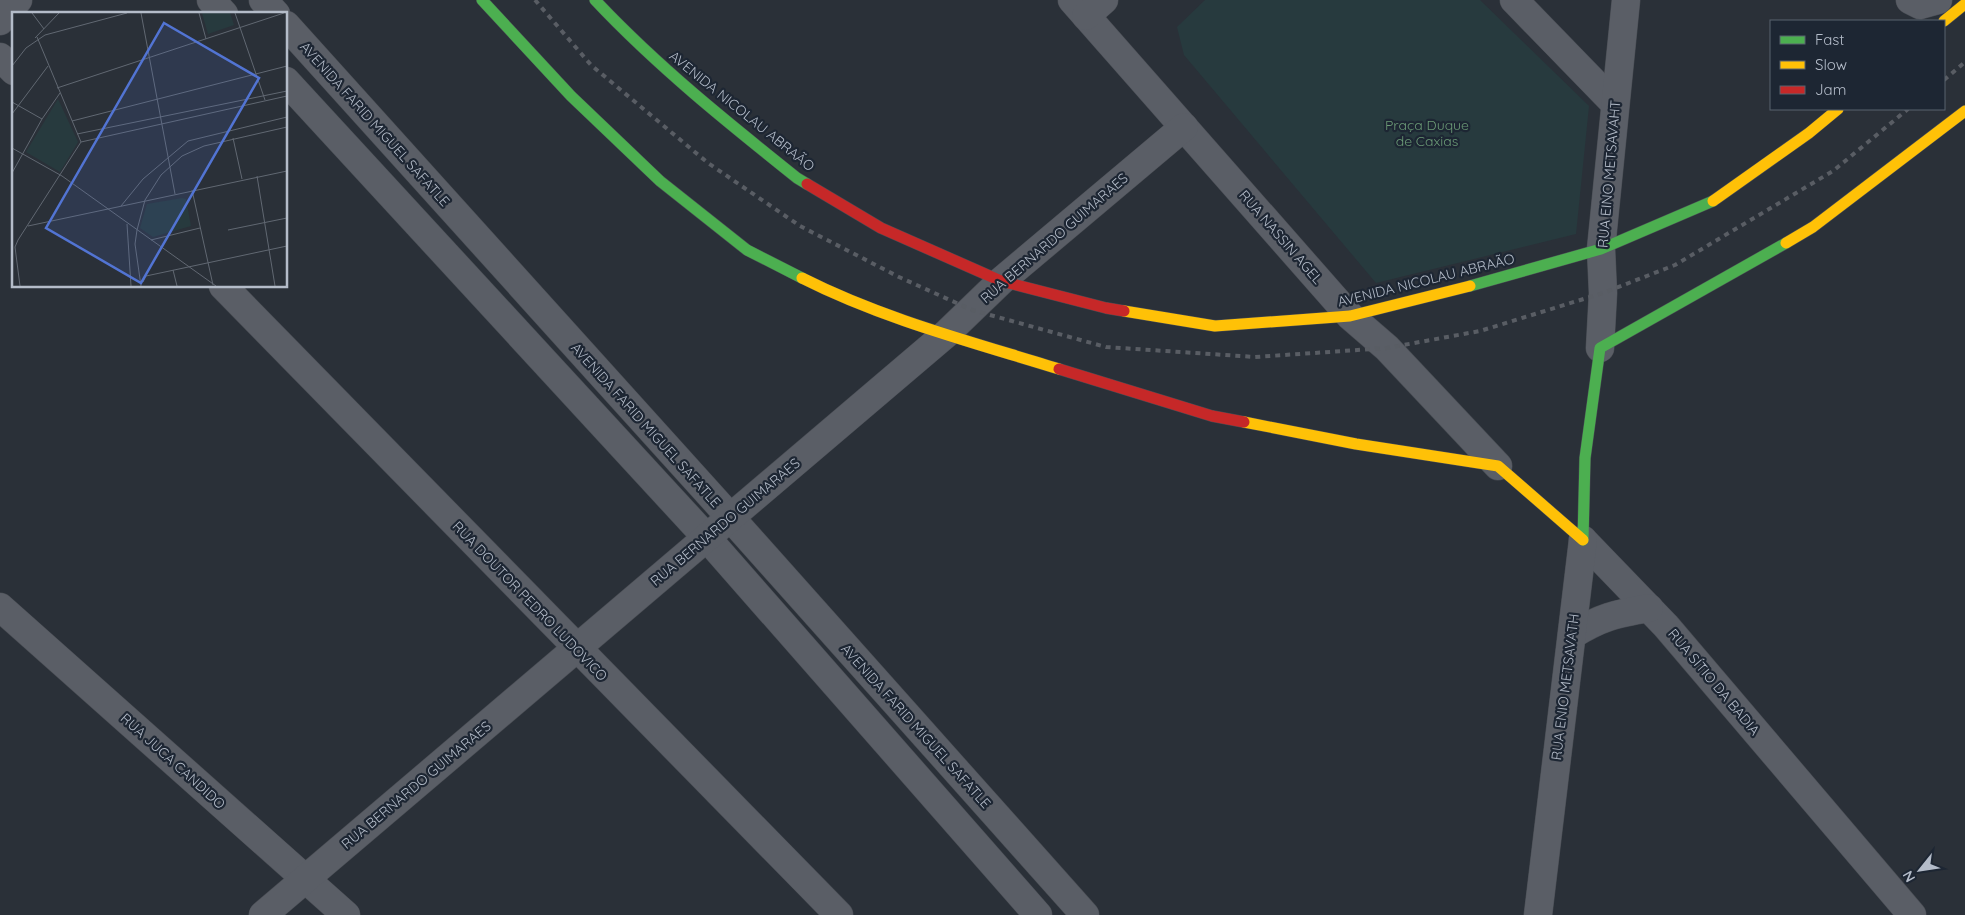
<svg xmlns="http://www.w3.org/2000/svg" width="1965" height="915" viewBox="0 0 1965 915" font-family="Quicksand,sans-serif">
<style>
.green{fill:#273a3e}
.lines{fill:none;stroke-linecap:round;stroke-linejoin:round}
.street-casing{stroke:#484c53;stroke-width:29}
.fast-casing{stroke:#484c53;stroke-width:12}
.slow-casing{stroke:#484c53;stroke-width:12}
.jam-casing{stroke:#484c53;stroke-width:12}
.street{stroke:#5a5e66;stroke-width:28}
.fast{stroke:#4caf50;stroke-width:11}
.slow{stroke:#ffc107;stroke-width:11}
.jam{stroke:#c62828;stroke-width:11}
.rail{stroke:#595d64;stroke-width:4;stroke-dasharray:5 5;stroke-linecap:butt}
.labels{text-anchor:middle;stroke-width:4.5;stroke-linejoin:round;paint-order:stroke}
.street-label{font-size:14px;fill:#b4bcc9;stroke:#1d2633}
.park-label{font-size:14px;fill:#6b9a76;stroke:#1d2633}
.inset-road{fill:none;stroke:#616872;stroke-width:1}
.view{fill:#5274d3;fill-opacity:0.15;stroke:#5274d3;stroke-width:2.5}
.inset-edge{fill:none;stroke:#b4bcc9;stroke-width:2.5}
</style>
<rect width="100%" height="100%" fill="#2a3038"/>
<path class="green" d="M1205 0H1480L1589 106 1576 234 1376 283 1184 55 1177 27Z"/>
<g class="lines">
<g class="street-casing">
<g id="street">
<path d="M211 0 224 14"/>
<path d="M263 0 276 14"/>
<path d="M1072 0 1350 316 1387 348 1498 466"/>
<path d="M1514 0 1615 104"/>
<path d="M1910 0 1920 5 1938 0"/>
<path d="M1086 16 1104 0"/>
<path d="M0 21 18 0"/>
<path d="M286 25 730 517 1085 915"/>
<path d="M0 57 14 71"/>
<path d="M286 81 707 538 1038 915"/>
<path d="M223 286 839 915"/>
<path d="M1600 348 1603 293 1601 249 1626 0"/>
<path d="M1583 540 1666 626 1912 915"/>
<path d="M0 607 346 915"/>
<path d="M1572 635C1601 617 1615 614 1649 608"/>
<path d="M263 915 946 334 1001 281 1184 127"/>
<path d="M1538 915 1583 540"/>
</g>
</g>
<g class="fast-casing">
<g id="fast">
<path d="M482 0 571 96 660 181 747 250 802 278"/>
<path d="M595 0C657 66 727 122 797 178L807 184"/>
<path d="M1470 286 1601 249 1713 201"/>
<path d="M1583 540 1585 458 1600 348 1786 243"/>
</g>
</g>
<g class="slow-casing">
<g id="slow">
<path d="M1944 21 1965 4"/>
<path d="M1713 201 1809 133 1838 109"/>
<path d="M1786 243 1813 227 1965 111"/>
<path d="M802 278C883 319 972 342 1059 369"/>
<path d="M1124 311 1215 326 1350 316 1470 286"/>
<path d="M1244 422 1356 444 1498 466 1583 540"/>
</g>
</g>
<g class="jam-casing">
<g id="jam">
<path d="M807 184 881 228 1001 281 1106 308 1124 311"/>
<path d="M1059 369 1212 416 1244 422"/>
</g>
</g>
<use href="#street" class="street"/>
<use href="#fast" class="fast"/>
<use href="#slow" class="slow"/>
<use href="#jam" class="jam"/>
<g class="rail">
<path d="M535 0 591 65 708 163 800 226 899 277 972 310 1106 347 1255 357 1387 348 1480 331 1603 293 1675 265 1833 171 1908 109"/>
<path d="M1944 80 1965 62"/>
</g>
</g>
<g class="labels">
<g class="street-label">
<text transform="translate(742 111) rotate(39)" y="5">AVENIDA NICOLAU ABRAÃO</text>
<text transform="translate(375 124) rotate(48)" y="5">AVENIDA FARID MIGUEL SAFATLE</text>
<text transform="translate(1609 174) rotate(-85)" y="5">RUA EINO METSAVAHT</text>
<text transform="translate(1281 237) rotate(49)" y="5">RUA NASSIN AGEL</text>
<text transform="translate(1054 238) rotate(-41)" y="5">RUA BERNARDO GUIMARAES</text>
<text transform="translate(1426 280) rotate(-14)" y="5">AVENIDA NICOLAU ABRAÃO</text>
<text transform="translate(646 425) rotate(48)" y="5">AVENIDA FARID MIGUEL SAFATLE</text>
<text transform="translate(725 522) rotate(-40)" y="5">RUA BERNARDO GUIMARAES</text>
<text transform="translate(530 601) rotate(46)" y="5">RUA DOUTOR PEDRO LUDOVICO</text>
<text transform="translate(1714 682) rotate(50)" y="5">RUA SÍTIO DA BADIA</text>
<text transform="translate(1565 687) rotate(-83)" y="5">RUA ENIO METSAVATH</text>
<text transform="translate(916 726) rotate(48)" y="5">AVENIDA FARID MIGUEL SAFATLE</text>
<text transform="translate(173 761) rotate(42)" y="5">RUA JUCA CANDIDO</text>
<text transform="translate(416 785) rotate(-40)" y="5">RUA BERNARDO GUIMARAES</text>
</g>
<g class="park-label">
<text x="1427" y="130">Praça Duque<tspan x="1427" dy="16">de Caxias</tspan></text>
</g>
</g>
<g transform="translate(12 12)">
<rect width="275" height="275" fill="#2a3038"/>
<path d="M190 1H218L222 13 196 22ZM46 87 66 130 48 160 14 140ZM170 186 174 187 179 214 141 225 128 216 135 192Z" fill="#273a3e"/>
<path class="inset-road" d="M20 1 32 17M129 1 163 182M187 1 194 27M223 1 253 88M25 25 69 130M23 26 47 1M0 54 14 36 33 23 115 1M45 76 272 1M0 90 30 107M0 102 36 54M60 109 275 54M65 122 275 79M221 126 230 167M69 130 275 84M0 136 50 164 204 274M0 161 30 107 48 81M245 164 263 274M180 178 201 273M109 194 131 167 176 129 275 105M115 212 119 274M16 214 275 159M216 218 275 206M139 228 188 216M161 258 165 274M131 270 134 264 275 234M8 274 3 235 6 228 69 130M129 274 123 232 125 218 133 188 149 163 170 144 192 134 275 115"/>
<path class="view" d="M152 11 247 66 129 271 34 216Z"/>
<rect width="275" height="275" class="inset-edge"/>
</g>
<rect x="1770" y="20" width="175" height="90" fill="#1d2633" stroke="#59626f"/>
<rect x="1780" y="36" width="25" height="8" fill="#4caf50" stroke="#59626f"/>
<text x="1815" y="45" font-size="15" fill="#b4bcc9">Fast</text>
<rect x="1780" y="61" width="25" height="8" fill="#ffc107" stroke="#59626f"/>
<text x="1815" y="70" font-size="15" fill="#b4bcc9">Slow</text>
<rect x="1780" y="86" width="25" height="8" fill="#c62828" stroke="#59626f"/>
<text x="1815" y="95" font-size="15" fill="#b4bcc9">Jam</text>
<g transform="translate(1920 870) rotate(240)" stroke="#1d2633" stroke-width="4" paint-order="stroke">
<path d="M0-4L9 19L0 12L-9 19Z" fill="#b4bcc9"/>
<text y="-8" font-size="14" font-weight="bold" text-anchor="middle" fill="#b4bcc9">N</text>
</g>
</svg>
